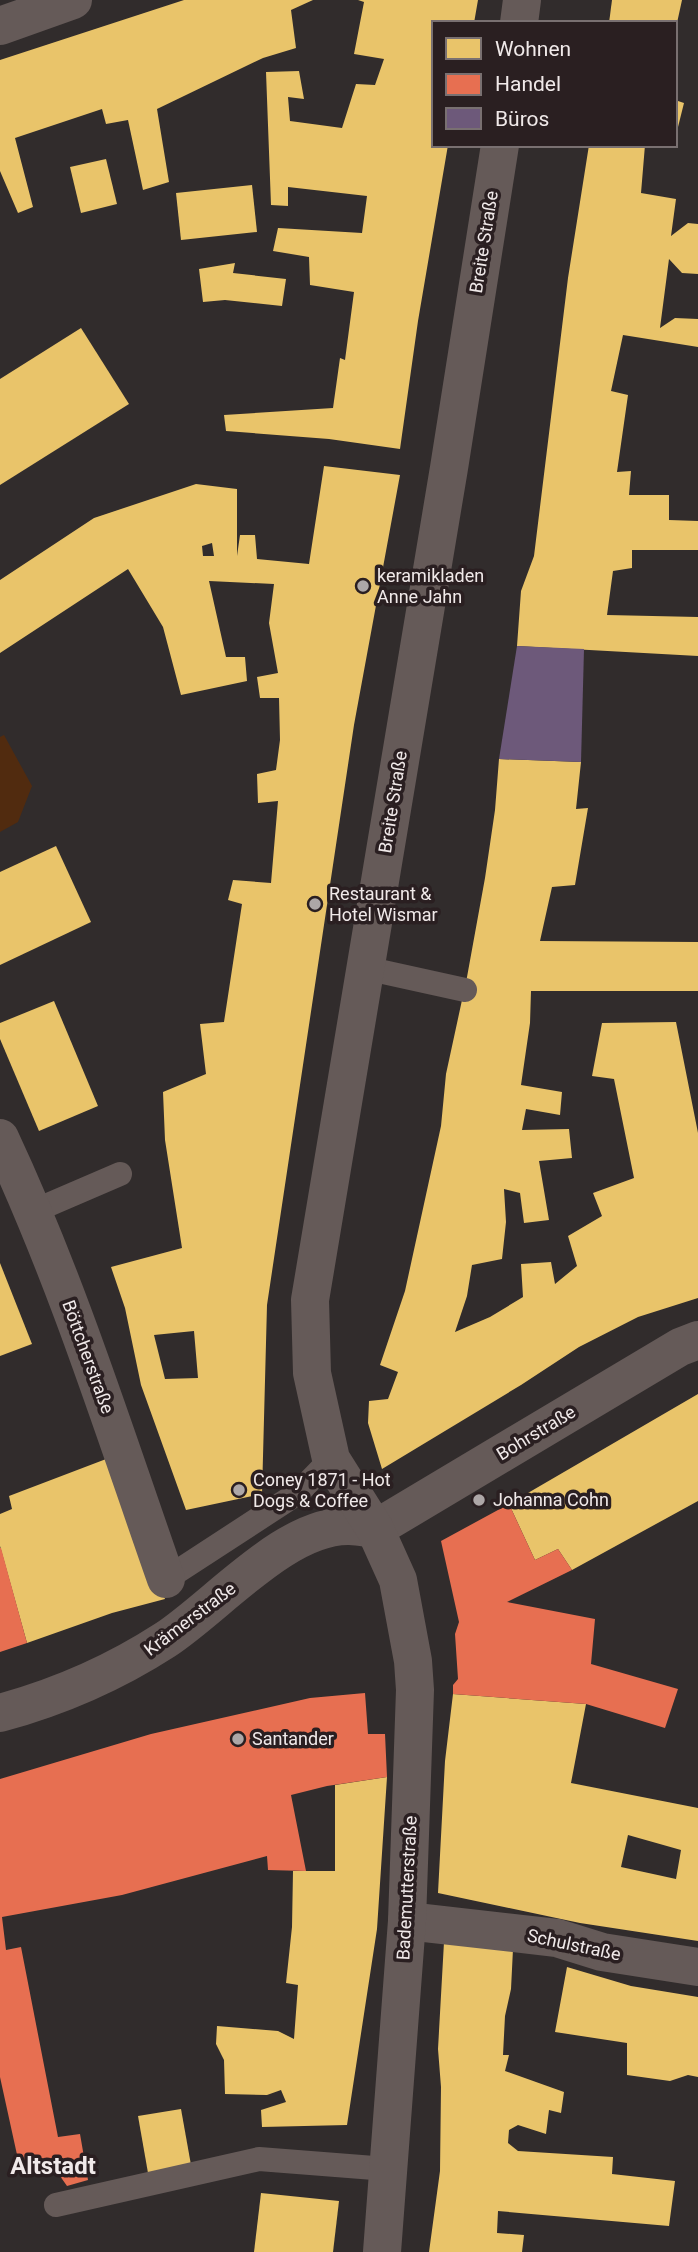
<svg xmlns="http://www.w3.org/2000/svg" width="698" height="2252" viewBox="0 0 698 2252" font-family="Roboto,sans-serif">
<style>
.green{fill:#512b0f}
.homes{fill:#e9c46a;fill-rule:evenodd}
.shops{fill:#e76f51}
.offices{fill:#6d597a}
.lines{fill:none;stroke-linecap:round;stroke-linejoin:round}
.lane{stroke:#655a58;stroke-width:24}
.street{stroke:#655a58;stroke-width:38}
.poi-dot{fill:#ada7a7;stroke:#2a1f21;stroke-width:2.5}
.labels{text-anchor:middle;stroke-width:7;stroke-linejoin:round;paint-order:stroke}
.street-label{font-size:18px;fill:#f0e9e9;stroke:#2a1f21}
.poi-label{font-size:18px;fill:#f0e9e9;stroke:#2a1f21;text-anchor:start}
.district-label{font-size:24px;font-weight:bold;fill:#f0e9e9;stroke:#2a1f21}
</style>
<rect width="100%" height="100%" fill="#312c2c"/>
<path class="green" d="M4 735 32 786 18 822 0 832V737Z"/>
<g class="homes">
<path d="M184 0H313L291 10 296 48 263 58 157 109 169 182 143 190 128 120 106 124 102 109 15 138 33 207 18 213 0 171V60Z"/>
<path d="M358 0H478L474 23H434V145H448L418 321 400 449 329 439 226 431 224 415 333 408 340 358 345 360 354 292 310 285 309 257 273 251 278 228 362 233 367 196 288 187V206L271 205 266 72 299 71 304 99 288 97 290 121 342 128 356 84 375 85 384 59 354 54 364 2Z"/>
<path d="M612 0H682L677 23H609Z"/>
<path d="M675 100 684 103 678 127 675 126Z"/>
<path d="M589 145H645L641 193 676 199 671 236 688 223 698 224V274L682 273 669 259 660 328 675 318 698 319V347L623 335 611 391 628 395 617 472 631 471 629 495H669V520L698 521V550H632V568L613 571 607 615 698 617V656L517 646 521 591 534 556 568 278Z"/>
<path d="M106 159 117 204 81 213 70 167Z"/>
<path d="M252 185 257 232 181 240 176 193Z"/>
<path d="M235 263 233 273 286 279 282 306 225 300 203 302 199 269Z"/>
<path d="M81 328 129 404 0 485V379Z"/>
<path d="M324 466 400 475 354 725 267 1305 262 1494 186 1510 141 1385 125 1308 111 1267 182 1248 165 1140 163 1092 206 1074 200 1024 224 1022 242 904 228 900 233 880 271 883 278 801 258 803 257 774 276 770 280 740 279 698H260L257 677 278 673 269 623 274 584 209 581 226 657H245L247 681 181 695 163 627 128 569 0 653V580L94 518 196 484 237 489V556L240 535H255L257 559 309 564ZM212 543 214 556H203L202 546ZM194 1331 198 1378 165 1379 154 1335Z"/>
<path d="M499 759 581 762 576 809 588 808 575 885 552 887 540 941 698 942V991H531L530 1023 521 1085 562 1092 560 1115 526 1109 522 1130 569 1129 572 1158 539 1161 549 1220 524 1223 520 1193 504 1189 506 1222 502 1259 472 1265 467 1296 455 1332 490 1317 523 1297 521 1264 551 1262 555 1284 577 1266 568 1236 602 1216 593 1193 634 1178 614 1079 592 1076 602 1023 676 1022 698 1133V1298L638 1317 579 1347 521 1385 382 1469 368 1423 369 1401 388 1399 398 1372 380 1365 405 1291 441 1126 446 1074 467 977 485 878 495 810Z"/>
<path d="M56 846 91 922 0 965V872Z"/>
<path d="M54 1001 98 1106 39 1131 0 1039V1023Z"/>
<path d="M0 1263 32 1344 0 1356Z"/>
<path d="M698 1394V1501L572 1570 558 1549 535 1560 509 1504Z"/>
<path d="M114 1456 165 1599 112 1613 27 1643 0 1546V1514L12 1509 9 1496Z"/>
<path d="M453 1694 586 1704 571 1783 698 1808V1941L580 1923 438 1893 445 1761ZM628 1835 681 1850 676 1879 621 1867Z"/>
<path d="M387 1777 377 1929 347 2125 262 2127 261 2110 286 2102 281 2090 267 2095 225 2094 224 2060 216 2044 217 2026 278 2031 294 2039 298 1985 286 1983 292 1927 293 1871H335V1785Z"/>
<path d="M444 1942 513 1949 511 1989 505 2016 503 2055H509L505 2071 564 2092 561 2113 549 2110 546 2134 518 2125 509 2130 508 2143 518 2151 613 2157 612 2174 675 2181 669 2226 498 2211 497 2233 524 2235 522 2252H429L440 2171 441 2087 438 2049Z"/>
<path d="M567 1967 631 1986 698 1997V2077L688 2075 670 2081 627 2075V2043L555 2032Z"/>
<path d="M181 2109 191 2165 148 2173 138 2116Z"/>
<path d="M261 2193 339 2201 333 2252H254Z"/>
</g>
<g class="shops">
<path d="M509 1504 535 1560 558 1549 572 1570 507 1602 595 1619 591 1664 678 1689 665 1728 586 1704 453 1694V1685L458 1679 455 1634 459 1622 441 1541Z"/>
<path d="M1 1548 27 1643 0 1652V1548Z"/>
<path d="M365 1693 368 1734H385L387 1777 327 1786 291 1795 306 1871 268 1870 267 1856 122 1895 2 1917 6 1950 21 1947 58 2137 80 2134 88 2180 67 2186 53 2166 21 2173 0 2077V1779L151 1734 310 1698Z"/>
</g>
<path class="offices" d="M517 646 584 649 581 762 499 759Z"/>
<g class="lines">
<g class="lane">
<path d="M365 968 465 990"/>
<path d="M34 1211 120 1174"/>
<path d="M166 1579 298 1493 331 1459"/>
<path d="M56 2205 259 2159 387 2169"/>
</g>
<g class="street">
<path d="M519 23 522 0"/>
<path d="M0 26 73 0"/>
<path d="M0 1138C67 1281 114 1431 166 1579"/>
<path d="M375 1529 680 1347 698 1340"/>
<path d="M0 1713C59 1697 114 1673 165 1640 217 1606 285 1525 349 1526 358 1526 367 1528 375 1529"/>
<path d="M407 1921 557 1938 602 1952 698 1967"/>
<path d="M382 2252 407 1921 415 1690 413 1661 398 1580 375 1529 331 1459 312 1373 310 1300 449 468 500 145"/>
</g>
</g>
<g class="poi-dot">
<circle cx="363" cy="586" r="7"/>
<circle cx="315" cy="904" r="7"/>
<circle cx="239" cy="1490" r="7"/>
<circle cx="479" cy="1500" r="7"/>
<circle cx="238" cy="1739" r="7"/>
</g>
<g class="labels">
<g class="street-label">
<text transform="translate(484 242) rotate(-81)" y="6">Breite Straße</text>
<text transform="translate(393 802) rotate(-81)" y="6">Breite Straße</text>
<text transform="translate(88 1357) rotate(70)" y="6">Böttcherstraße</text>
<text transform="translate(536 1433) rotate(-31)" y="6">Bohrstraße</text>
<text transform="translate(190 1619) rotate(-37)" y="6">Krämerstraße</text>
<text transform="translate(407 1888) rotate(-87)" y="6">Bademutterstraße</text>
<text transform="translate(574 1945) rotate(12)" y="6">Schulstraße</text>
</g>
<g class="poi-label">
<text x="377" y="582">keramikladen<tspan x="377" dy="21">Anne Jahn</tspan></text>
<text x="329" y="900">Restaurant &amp;<tspan x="329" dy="21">Hotel Wismar</tspan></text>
<text x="253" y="1486">Coney 1871 - Hot<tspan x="253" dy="21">Dogs &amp; Coffee</tspan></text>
<text x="493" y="1506">Johanna Cohn</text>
<text x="252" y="1745">Santander</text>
</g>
<g class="district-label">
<text x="53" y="2174">Altstadt</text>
</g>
</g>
<rect x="432" y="21" width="245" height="126" fill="#2a1f21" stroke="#797071" stroke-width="2"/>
<rect x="446" y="38" width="35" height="21" fill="#e9c46a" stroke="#797071" stroke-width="2"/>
<text x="495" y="56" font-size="21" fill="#f0e9e9">Wohnen</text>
<rect x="446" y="74" width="35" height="21" fill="#e76f51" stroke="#797071" stroke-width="2"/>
<text x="495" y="91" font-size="21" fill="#f0e9e9">Handel</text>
<rect x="446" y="108" width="35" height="21" fill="#6d597a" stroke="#797071" stroke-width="2"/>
<text x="495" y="126" font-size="21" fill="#f0e9e9">Büros</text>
</svg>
